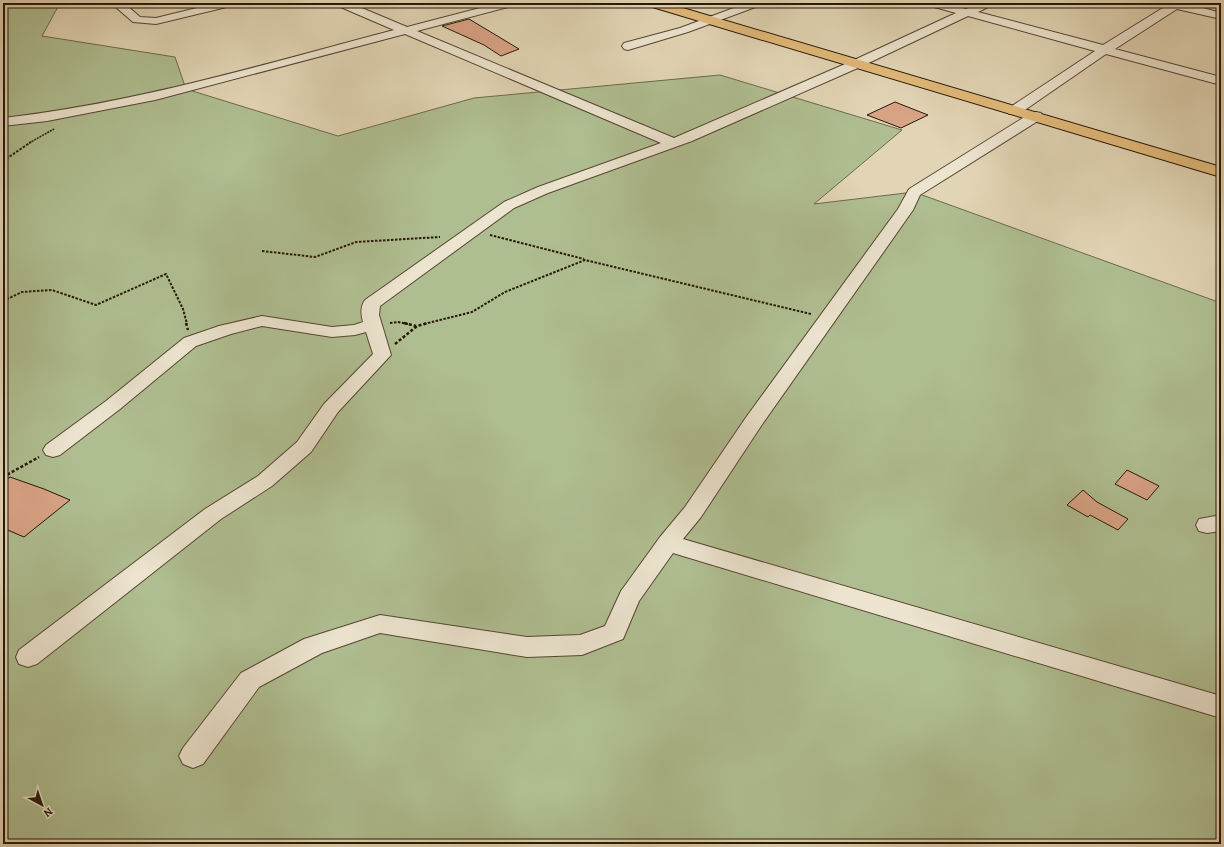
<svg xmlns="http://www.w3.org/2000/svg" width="1224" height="847" viewBox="0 0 1224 847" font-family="Alegreya,serif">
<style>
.green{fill:#afbe91;stroke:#6b6a4c}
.building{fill:#d9a386;stroke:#271707}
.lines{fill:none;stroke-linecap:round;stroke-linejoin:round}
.street-casing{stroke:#564632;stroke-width:2}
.highway-casing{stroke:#271707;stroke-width:2}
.path-far2{stroke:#271707;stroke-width:1.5;stroke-dasharray:2 1;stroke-linecap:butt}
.path-far1{stroke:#271707;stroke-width:2;stroke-dasharray:2.5 1.5;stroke-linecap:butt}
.path{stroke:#271707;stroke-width:2.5;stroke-dasharray:3 2;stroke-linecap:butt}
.street{fill:#ece4cf;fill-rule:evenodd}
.highway{fill:#e1ba7a;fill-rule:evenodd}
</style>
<rect width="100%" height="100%" fill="#e2d5b5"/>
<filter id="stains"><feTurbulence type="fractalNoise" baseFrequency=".005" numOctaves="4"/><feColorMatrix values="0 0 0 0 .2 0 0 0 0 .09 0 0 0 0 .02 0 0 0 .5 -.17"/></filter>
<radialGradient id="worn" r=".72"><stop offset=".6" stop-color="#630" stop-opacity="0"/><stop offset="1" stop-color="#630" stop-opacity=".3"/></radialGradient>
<path class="green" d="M3 3H60L42 36 175 57 186 89 338 136 474 98 720 75 902 130 814 204 914 192 1221 303V844H3Z"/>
<g class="building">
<path d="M469 19 519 49 501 56 484 45 442 26Z"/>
<path d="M895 102 928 115 901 128 867 115Z"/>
<path d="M1127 470 1159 486 1147 500 1115 484Z"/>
<path d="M10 477 44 489 70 500 24 537 3 528V482Z"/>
<path d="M1083 490 1097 502 1128 519 1118 530 1090 515 1088 517 1067 505Z"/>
</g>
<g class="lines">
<g class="street-casing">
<g id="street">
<path d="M111 3H124L140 17 156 18 217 3H237L235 5 156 24 133 22Z"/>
<path d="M334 3H350L407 27 499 3H518L516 5 417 31 674 138 852 61 956 13 927 5 925 3H944L966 9 979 3H994L992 5 978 12 1103 45 1166 6 1161 3H1185L1221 13V19L1177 9 1115 49 1221 77V85L1106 54 1019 114H1009L1007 111 1009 108 1095 51 968 16 860 67 692 141 548 193 514 208 380 306 379 315 391 355 338 412 311 452 272 486 221 519 37 664 28 667 19 664 16 657 19 650 205 509 258 476 297 442 324 404 373 354 366 332 355 335 332 337 262 326 231 334 196 346 120 409 60 455 53 457 46 455 43 450 46 445 106 401 184 338 219 326 262 316 332 327 354 325 363 322C361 315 360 307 365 300L504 202 538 187 661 143 405 34 155 100 47 121 3 126V118C136 103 265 64 394 30L336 5Z"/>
<path d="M747 3H763L761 5 688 32 628 50 624 49 622 46 624 43 680 28Z"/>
<path d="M1036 112 1041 113 1043 116 1041 119 920 195 913 210 761 426 701 517 683 539 1221 696V718L673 553 639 601 623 639 582 655 527 657 380 633 322 653 259 687 203 764 193 768 183 764 179 756 183 748 241 673 304 639 380 615 527 637 580 635 605 626 621 591 660 537 685 507 747 416 898 209 909 189 1031 113Z"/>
<path d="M1221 515V531L1207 533 1199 531 1196 525 1199 519Z"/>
</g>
</g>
<g class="highway-casing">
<path id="highway" d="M647 3H666L1221 167V177L649 6Z"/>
</g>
<path class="path-far2" d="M29 143 54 129"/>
<g class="path-far1">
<path d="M3 161 31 142"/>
<path d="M490 235 584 259"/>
<path d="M262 251 315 257 356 242 440 237"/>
<path d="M3 301 22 292 52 290 96 305 166 274 183 309 187 324"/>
<path d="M390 323 398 322 408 324"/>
<path d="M424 324 472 312 505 292 585 260 811 314"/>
</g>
<g class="path">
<path d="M186 323 188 330"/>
<path d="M404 323 416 326"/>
<path d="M395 344 417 326 428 323"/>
<path d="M3 477 39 457"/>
</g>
<use href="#street" class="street"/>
<use href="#highway" class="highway"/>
</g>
<rect width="1224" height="847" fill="none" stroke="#e2d5b5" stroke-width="16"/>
<rect x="4" y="4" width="1216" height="839" fill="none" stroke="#271707" stroke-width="2"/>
<rect x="8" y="8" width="1208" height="831" fill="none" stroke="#271707"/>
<g transform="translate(42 805) rotate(140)" stroke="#ece4cf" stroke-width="3" paint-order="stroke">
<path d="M0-3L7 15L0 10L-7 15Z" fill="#271707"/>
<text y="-6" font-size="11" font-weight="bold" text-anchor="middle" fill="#271707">N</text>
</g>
<rect width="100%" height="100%" filter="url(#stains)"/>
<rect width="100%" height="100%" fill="url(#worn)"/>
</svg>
